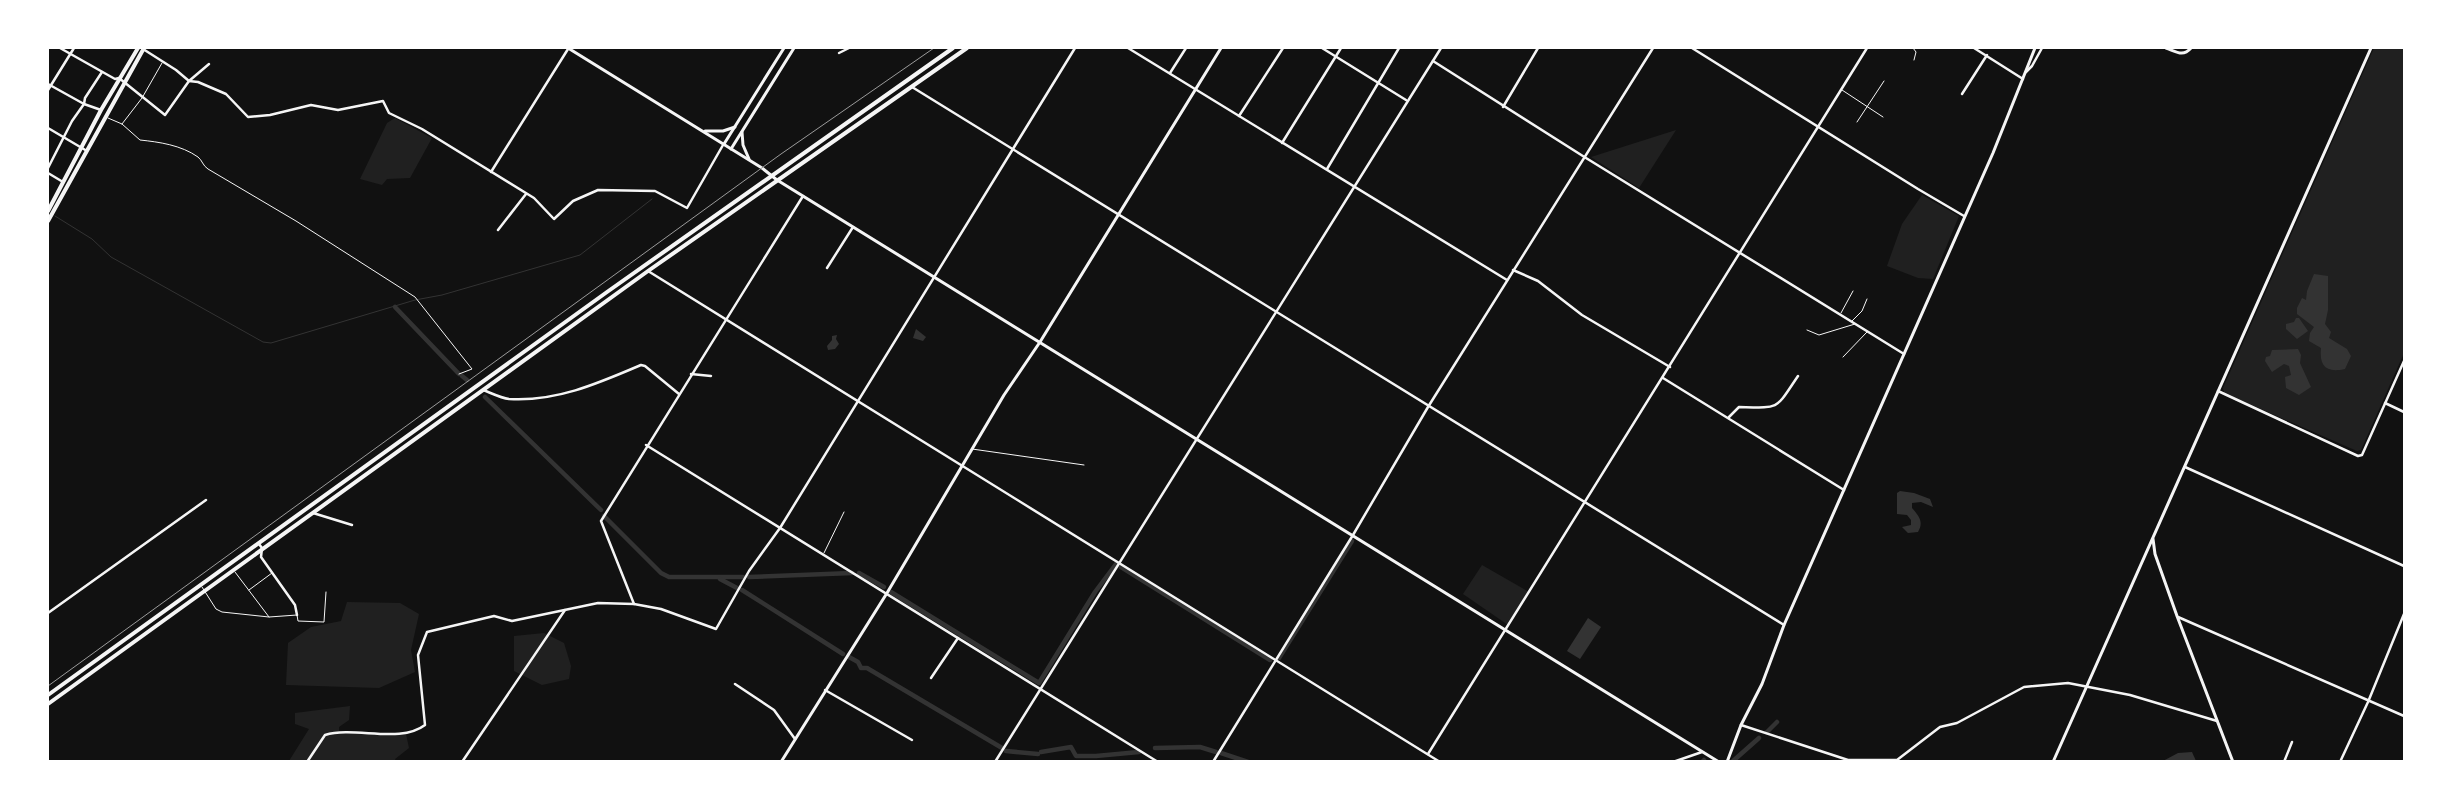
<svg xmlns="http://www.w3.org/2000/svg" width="2452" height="809" viewBox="0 0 2452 809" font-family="'DM Sans',sans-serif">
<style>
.green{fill:#202020}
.water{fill:#333}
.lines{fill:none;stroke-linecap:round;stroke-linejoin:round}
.stream{stroke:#333;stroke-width:1}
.canal{stroke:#333;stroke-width:4.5}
.service{stroke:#f5f5f5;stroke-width:1}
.minor{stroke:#f5f5f5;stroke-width:2.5}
.tertiary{stroke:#f5f5f5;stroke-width:3}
.primary{stroke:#f5f5f5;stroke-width:4}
.rail{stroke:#9a9a9a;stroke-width:1}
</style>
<rect width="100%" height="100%" fill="#111"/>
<g class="green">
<path d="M2374 48H2404V353L2361 450 2357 451 2224 393 2223 388Z"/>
<path d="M395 118 432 138 410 178 387 179 382 185 360 179 387 123Z"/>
<path d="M1676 130 1639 188 1591 157Z"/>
<path d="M1922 195 1959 216 1933 279 1918 278 1887 266 1902 224Z"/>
<path d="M1482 565 1529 592 1508 625 1463 594Z"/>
<path d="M347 602 400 603 419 614 411 650 415 672 379 688 286 685 288 643 311 627 341 621Z"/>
<path d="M544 633 564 643 571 666 569 679 542 685 514 671V636Z"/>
<path d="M350 706 349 720 339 727V731L406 734 409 748 395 759 396 761H289L309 729 295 724V713Z"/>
</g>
<g class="water">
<path d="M2314 274 2328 276V310L2325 324 2331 332 2329 338 2347 349 2351 356 2345 369C2327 373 2319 367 2321 348L2309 341 2310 333 2314 327 2297 314V308L2302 298 2306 300 2307 291Z"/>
<path d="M2296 318H2299L2308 331 2297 339 2286 329V324L2294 322Z"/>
<path d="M916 329 926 337 923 341 913 338Z"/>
<path d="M837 335 836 339 839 344 835 349 828 350 827 346 832 340V336Z"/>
<path d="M2298 349 2301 355 2300 363 2311 387 2299 395 2286 388 2285 377 2291 375 2289 366 2284 364 2272 372 2265 361 2266 357 2270 356 2272 350Z"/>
<path d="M1900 491 1914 493 1930 499 1933 507 1921 502 1912 503V508C1919 516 1924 522 1918 532L1908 533 1902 527 1911 525V520L1907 515 1897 514V493Z"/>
<path d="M1588 618 1601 627 1580 659 1567 651Z"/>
<path d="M2192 752 2196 761H2163L2178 753Z"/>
</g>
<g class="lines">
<path class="stream" d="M55 216 92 239 111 257 263 342 271 343 415 300 442 295 580 255 652 199"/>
<g class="canal">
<path d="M395 307 459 374"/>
<path d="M462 376 467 380"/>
<path d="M485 397 601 510"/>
<path d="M604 516 661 573 669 577H743"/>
<path d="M1121 567 1270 660"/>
<path d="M859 573 884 587"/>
<path d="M749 577 852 573"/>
<path d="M720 579 737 588"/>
<path d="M742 590 843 654"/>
<path d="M891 592 1039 683 1095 592 1116 564"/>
<path d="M849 657 858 662 861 668H867L1002 748"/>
<path d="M1279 658 1352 541"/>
<path d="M1767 732 1777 722"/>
<path d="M1155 748 1200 747 1216 752"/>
<path d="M1006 751 1038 754"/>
<path d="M1041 752 1071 747 1076 756H1096L1139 752"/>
<path d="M1221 753 1248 762"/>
<path d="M1733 761 1759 738"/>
<path d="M1702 762 1704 760"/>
</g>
<g class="service">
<path d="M1913 48 1916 52 1914 60"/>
<path d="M1842 90 1883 117"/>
<path d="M108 118 122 124 140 140C159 142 181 145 198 157 202 160 203 166 208 169L296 221 415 297 472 369 459 374"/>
<path d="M1857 122 1884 81"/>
<path d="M122 124 142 98 162 63"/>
<path d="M1841 313 1853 291"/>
<path d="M1852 321 1862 311 1867 299"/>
<path d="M1807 330 1819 335 1855 324"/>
<path d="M1843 357 1867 332"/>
<path d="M972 449 1084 465"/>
<path d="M824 553 844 512"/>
<path d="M235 572 269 617"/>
<path d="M202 587 216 609 222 612 269 617 297 615 298 621 324 622 326 592"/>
<path d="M249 590 272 573"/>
</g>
<g class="minor">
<path d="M60 48 115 79 119 78 165 115 189 81 209 64"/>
<path d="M1128 48 1507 280"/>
<path d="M1322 48 1406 100"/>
<path d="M1692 48 1918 189 1964 216"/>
<path d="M1974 48 2023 79"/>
<path d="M143 49 176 70 189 81 198 82 226 94 248 117 270 115 311 105 338 110 383 101 389 113 422 129 534 198 554 219 573 201 598 190 655 191 687 208 723 145"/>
<path d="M839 53 849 48"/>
<path d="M1433 61 1586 158 1904 354"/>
<path d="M2026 72 2032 66 2042 48"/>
<path d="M1170 73 1186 48"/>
<path d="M48 84 84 104 101 110"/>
<path d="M912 87 1784 625"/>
<path d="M48 90 74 48"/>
<path d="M1962 94 1987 55"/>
<path d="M1503 107 1538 48"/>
<path d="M1239 116 1283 48"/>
<path d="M48 128 87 151"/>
<path d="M1282 143 1341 48"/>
<path d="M48 168 72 121 84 104 85 98 102 72"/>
<path d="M1327 169 1399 48"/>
<path d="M491 172 568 49"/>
<path d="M48 173 63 182"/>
<path d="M498 230 526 194"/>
<path d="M827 268 853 227"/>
<path d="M1513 270 1538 281 1582 315 1670 367"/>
<path d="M648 271 1440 762"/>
<path d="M691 374 711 376"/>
<path d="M1663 378 1844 490"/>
<path d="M483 390C491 393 501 398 509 399 556 402 599 383 641 365L645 366 679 394"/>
<path d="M2218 391 2358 456 2362 455 2404 361"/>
<path d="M2385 403 2404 412"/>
<path d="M1729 417 1739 407C1781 408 1775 410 1798 376"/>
<path d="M646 445 1158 762"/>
<path d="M2185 467 2404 566"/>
<path d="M313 513 352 525"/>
<path d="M259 544 262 548 261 557 295 605 297 615"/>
<path d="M634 604 601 521 803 196"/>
<path d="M48 613 206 500"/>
<path d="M2178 617 2404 716"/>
<path d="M931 678 958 638"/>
<path d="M735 684 774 710 795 739"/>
<path d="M825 690 912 740"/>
<path d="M1741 725 1848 760H1897L1940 727 1957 723 2024 687 2068 683 2130 695 2217 721"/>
<path d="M1428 754 1867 48"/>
<path d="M307 762 325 735C355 726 400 744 425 725L418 655 427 632 494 616 512 621 598 603 634 604 661 609 716 629 749 571 780 528 1075 48"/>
<path d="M462 762 565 610"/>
<path d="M995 762 1441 48"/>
<path d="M1213 762 1353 535 1428 407 1653 48"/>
<path d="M1673 762 1702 752"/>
<path d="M2284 762 2292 742"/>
<path d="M2340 762 2368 702 2404 614"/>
</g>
<g class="tertiary">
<path d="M568 48 762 168 777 180 1719 762"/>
<path d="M2166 48C2177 52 2183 57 2191 48"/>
<path d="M705 131H723L735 127"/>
<path d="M742 132 743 145 749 159"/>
<path d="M724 144 784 48"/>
<path d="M731 149 794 48"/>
<path d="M2153 539 2155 554 2177 616 2233 762"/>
<path d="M781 762 887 593 1004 395 1040 342 1221 48"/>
<path d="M1727 762 1741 725 1762 684 1784 625 1993 153 2035 48"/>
<path d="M2053 762 2371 48"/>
</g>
<g class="primary">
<path d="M48 211 101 110 138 48"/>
<path d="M48 221 144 48"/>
<path d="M48 695 607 292 953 48"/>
<path d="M48 704 648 271 967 48"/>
</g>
<path class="rail" d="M48 686 781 154 934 48"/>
</g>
<rect width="2452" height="809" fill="none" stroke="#ffffff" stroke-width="98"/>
</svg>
